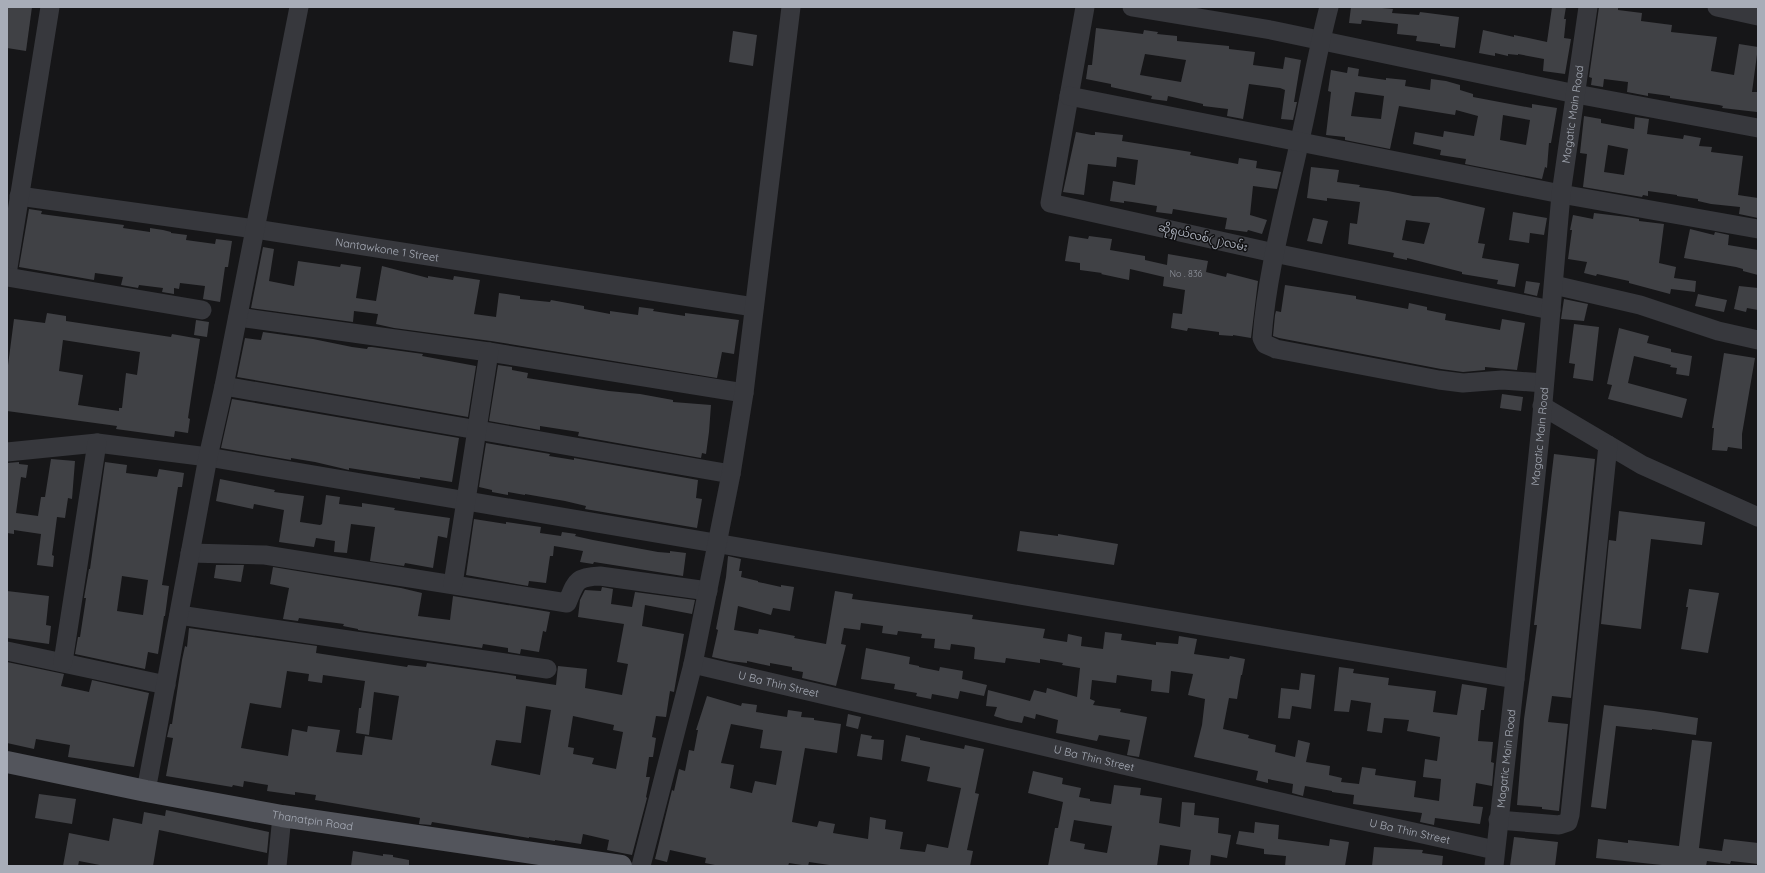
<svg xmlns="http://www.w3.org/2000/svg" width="1765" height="873" viewBox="0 0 1765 873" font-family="Quicksand,'Noto Sans Myanmar',sans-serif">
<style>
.building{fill:#404145;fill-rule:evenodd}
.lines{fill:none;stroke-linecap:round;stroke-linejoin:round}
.minor{stroke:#37383d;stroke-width:19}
.major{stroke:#53555c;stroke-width:22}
.labels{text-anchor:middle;stroke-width:3;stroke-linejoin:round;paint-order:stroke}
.number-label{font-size:9px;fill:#8e929b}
.street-label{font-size:11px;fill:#a8adb8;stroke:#111113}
</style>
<rect width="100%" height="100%" fill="#161618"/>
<g class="building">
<path d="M7 7H32L26 51 7 48Z"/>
<path d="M1351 7H1371L1393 9 1392 13 1419 15 1420 12 1459 17 1455 48 1440 46V44L1416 41 1417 36 1397 34 1398 24 1362 20 1361 24 1349 23Z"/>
<path d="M1552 7H1566L1564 19H1566L1564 38 1571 39 1565 74 1543 71 1544 59 1518 54V55L1508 54V56L1495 53V56L1479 53 1483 30 1514 37V35L1547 42Z"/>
<path d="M1599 7H1618V10L1642 13 1641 21 1672 25 1671 32 1717 37 1711 71 1734 75 1739 44 1758 47 1752 92H1758L1757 112 1722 108 1723 106 1719 105 1670 98V96L1648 93V96L1627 92 1628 82 1604 79 1603 87 1591 85 1592 78 1589 77Z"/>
<path d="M1096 28 1143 34 1144 30 1158 32 1157 34 1177 36V41L1229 46V49L1255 52 1253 65 1283 69 1285 57 1301 60 1294 102H1297L1293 120 1281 119 1285 90 1280 88 1249 84 1243 119 1227 116 1228 109 1203 106V104L1168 96 1167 101 1151 99 1152 96 1111 87V84L1086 79 1088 65H1092ZM1145 54 1186 60 1181 82 1140 75Z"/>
<path d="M733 31 757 35 753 66 729 62Z"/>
<path d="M1348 67 1359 69 1358 76 1386 80V78L1406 80 1405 86 1430 90 1431 79 1446 81 1460 85V90L1473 94V97L1532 108V104L1557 108 1551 143H1549L1547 168 1545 167 1542 179 1465 164 1466 159 1440 155 1441 150 1413 144 1415 132 1443 137 1444 131 1474 136 1478 116 1456 110 1455 115 1399 106 1390 149 1345 140V137L1326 135 1331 92 1328 91 1331 70 1347 73ZM1355 92 1384 96 1381 119 1351 116ZM1503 115 1530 120 1526 145 1500 140Z"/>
<path d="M1584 116 1601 119V123L1634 129 1635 117 1649 119 1647 134 1683 139 1684 135 1701 138 1699 146 1712 147 1711 152 1743 156 1738 195 1758 198V218L1739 214 1740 207 1711 204 1698 201V199L1677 196V195L1648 191V196L1643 195 1642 197 1583 187 1587 154 1580 153ZM1608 145 1628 149 1624 175 1604 172Z"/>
<path d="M1076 132 1092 135H1095V132L1123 135 1122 141 1191 152 1190 155 1238 164 1239 158 1257 161 1256 168 1281 172 1277 189 1253 186 1250 215 1267 220 1262 234 1248 230 1247 232 1225 229 1227 218 1173 209 1172 214 1156 212 1157 206 1132 202 1124 201V203L1110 201 1113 181 1135 185 1138 160 1117 157 1116 167 1088 164 1084 195 1063 192Z"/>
<path d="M1311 167 1339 170 1337 182 1360 185 1359 187 1388 191 1413 196 1438 197 1485 208 1478 243 1485 244 1482 258 1519 264 1515 287 1497 284 1498 280 1462 274V272L1407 258V260L1393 257 1394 253 1348 244 1350 223 1357 224 1360 202 1327 198V201L1307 198ZM1406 220 1430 223 1424 244 1402 240Z"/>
<path d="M29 209 42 211 41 214 124 225 123 228 150 232V228L163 230 171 232V233L187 235 186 240 215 244 216 239 232 241 228 267H225L220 302 203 299 205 286 180 283 179 289 174 288V294L162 292 163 288 139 285 138 288 121 285 123 277 95 273 94 280 19 267Z"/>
<path d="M1513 212 1547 218 1544 235 1530 233 1529 243 1509 240Z"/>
<path d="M1594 213 1627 217 1639 219V221L1664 224 1659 263 1676 267 1674 278 1696 281 1695 292 1671 289 1670 294 1629 283V281L1597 274 1596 276 1584 273 1587 262 1568 259 1572 230H1570L1573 215 1593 219Z"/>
<path d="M1313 218 1328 221 1322 244 1307 241Z"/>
<path d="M1690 229 1714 235 1715 232 1729 235 1728 245 1758 250V275L1743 271V269L1736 267 1684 258Z"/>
<path d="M1069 236 1088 239 1089 236 1112 239 1110 250 1145 256V260L1167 265 1168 254 1208 261 1206 272 1226 277 1227 273 1258 281 1251 338 1233 335V336L1219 335V332L1188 328 1187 331 1171 328 1173 313 1182 314 1185 290 1163 286 1164 277 1130 269 1129 280 1101 274 1102 273 1080 270V263L1065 261Z"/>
<path d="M263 247 274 249 269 281 294 286 298 261 340 267 341 264 361 267 356 298 376 301 382 266 428 278V276L453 280 454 276 480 280 474 314 496 317 499 293 520 296V299L550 302 551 300 584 306V309L610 314V311L638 315 639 307 654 309 653 311 685 316V313L739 320 734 354 722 352 717 378 491 341 394 328 376 324 378 314 354 311 353 322 251 308Z"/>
<path d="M1526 281 1540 283 1537 296 1524 293Z"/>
<path d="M1285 285 1356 296V299L1408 309 1409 303 1427 307V310L1446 314 1445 320 1500 330 1502 319 1525 323 1517 370 1485 367V370L1463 372 1441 369 1279 338 1273 336 1275 315 1276 311 1281 312Z"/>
<path d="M1739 286 1758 288V310L1747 308 1746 312 1734 309Z"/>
<path d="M1698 294 1727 300 1724 312 1695 306Z"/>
<path d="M1564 299 1588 304 1584 321 1561 319Z"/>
<path d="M47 313 66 316V321L171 337 172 334 200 339 188 418 190 419 188 433 175 431 174 437 116 429 117 426 7 411V373L14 319 45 323ZM63 340 140 352 137 375 126 373 122 408H119V411L78 405 83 375 59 371Z"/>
<path d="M196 320 209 322 207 337 194 335Z"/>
<path d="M1574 324 1599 327 1593 381 1573 378 1575 364 1569 363Z"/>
<path d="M1619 328 1649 336 1647 343 1671 349V352L1692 356 1689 376 1676 374 1677 368 1670 367 1671 365 1634 356 1628 383 1687 399 1682 418 1608 399 1612 385 1607 384Z"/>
<path d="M263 332 313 339 352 347 367 349 368 347H372L423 354 422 356 476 366 468 417 237 377 245 338 261 340Z"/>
<path d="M1724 353 1755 358 1742 434V449L1728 447 1727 451 1712 450 1714 428H1712Z"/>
<path d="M498 365 512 367V370L528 373 527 378 609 391 640 394 673 400V402L711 405 709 432 706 454 702 453 701 458 578 436 579 432 540 426V430L489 421Z"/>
<path d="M1502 394 1523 397 1521 411 1500 408Z"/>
<path d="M232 399 459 438 452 482 420 477V479L349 468V470L315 462 291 458V460L221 448Z"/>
<path d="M486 443 550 454 549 456 574 460V458L698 480 696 498 702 499 697 528 585 509 586 506 565 501 525 494V495L508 492V495L492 492V490L479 487Z"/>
<path d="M1554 454 1595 459 1571 698 1552 696 1548 722 1568 724 1559 811 1542 809V807L1517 805 1524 719 1537 625H1534Z"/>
<path d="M51 459 75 461 72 499 68 498 65 518 57 517 52 555 54 556 53 567 37 565 41 534 14 530V534L7 533V463L19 462V464L28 465 26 478 21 477 16 513 38 516 41 497H45Z"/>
<path d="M105 462 127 465 126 473 157 477 159 469 184 473 182 487H178L162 585 169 586 165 616H164L158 654 148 652 145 669 75 654 78 637H80L86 598H84L89 569H90ZM122 576 148 580 143 615 117 611Z"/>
<path d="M220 479 275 490 274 492 304 496 300 522 320 525 322 524 326 495 340 497 339 504 362 507V503L395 508 394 510 450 518 447 538 438 536 433 568 405 563 404 566 370 561 375 527 351 524 347 553 334 552 335 541 316 538 314 547 279 542 284 510 254 504 253 509 216 501Z"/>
<path d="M1619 511 1705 522 1702 545 1651 539 1641 629 1601 624 1609 540 1616 541Z"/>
<path d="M474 519 506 524V522L541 527 540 533 561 536 562 532 576 534 575 536 593 540 658 552 670 553V551L686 553 683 576 594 562 593 564 580 562 583 551 554 546 553 556H550L546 583 529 581 528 586 466 575Z"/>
<path d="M1020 531 1058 536V534L1118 544 1114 565 1017 551Z"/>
<path d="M728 556 741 559 739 571H742L741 577 758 581V582L781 587V585L794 587 790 611 773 608 771 615 738 606 734 630 758 634 759 629 795 636 794 638 826 644 835 591 853 594 852 599 973 615 972 619 1045 629 1043 638 1067 642 1068 634 1082 637 1081 646 1103 649 1105 632 1122 634 1121 640 1156 645V642L1178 644 1179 636 1197 639 1194 654 1229 659 1230 656 1245 659 1242 675H1241L1237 699 1229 698 1223 729 1249 735 1248 738 1276 745 1275 752 1295 757 1298 740 1310 743 1306 762 1330 766 1329 775 1342 778 1341 782 1359 784 1362 767 1376 769 1375 775 1416 781 1414 797 1439 801 1441 779 1423 777 1425 759 1437 761 1440 737 1407 731 1409 720 1384 718 1382 733 1367 731 1371 703 1351 700 1349 712 1334 711 1339 667 1354 669 1353 673 1389 678 1388 685 1436 691 1433 712 1457 715 1462 684 1487 688 1484 710H1481L1478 741 1493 742 1491 762 1494 763 1492 786 1476 783 1473 806 1483 807 1480 824 1435 818 1434 825 1420 822 1422 813 1353 804 1354 795 1332 792V791L1305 786 1303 796 1292 793 1293 784 1268 779V783L1256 780 1258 771 1194 757 1202 725 1205 699 1188 695 1193 674 1171 671 1169 693 1151 691 1152 680 1117 675 1116 683 1092 680 1090 699 1095 701 1093 705 1121 709 1120 712 1147 717 1139 757 1127 755 1130 740 1099 735 1097 741 1056 733 1058 720 1036 714 1035 719 1024 716 1022 723 1007 720 994 716 997 707 986 706 988 690 1030 701 1034 690 1046 693 1047 688 1077 697 1080 668 1062 665 1063 663 1040 659V663L1006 658 1005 663 974 659 975 648 974 647 951 644 950 650 934 648 935 639 921 638 922 634 898 631 897 635 882 633 883 626 861 623 860 630 844 628 841 644 846 645 836 686 802 678 803 672 792 670V667L770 663V666L747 661V663L730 661 712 657 718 630 716 629 726 577Z"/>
<path d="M216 565H244L241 582 214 578Z"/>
<path d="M273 567 401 588 422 593 418 616 450 620 453 596 550 612 546 632 543 631 539 652 521 649 520 654 508 652V648L483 644 482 648 358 630V629L343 626 344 624 299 618 298 621 283 619 289 588 270 584Z"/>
<path d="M602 587 613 589 611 604 632 607 635 592 695 600 692 614 645 605 642 626 684 634 674 692 670 691 666 717 656 716 652 737 656 738 653 757H649L646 777H650L646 797 647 798 632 855 607 850 609 840 583 834 581 844 555 840V841L529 837V838L432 822 431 825 419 824 420 818 315 800 316 795 295 792V795L267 791 268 785 244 781 243 787 233 785 232 787 166 776 173 738 167 737 170 724H172L182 660 185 646 187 647 189 628 317 646 316 653 407 667 408 665 426 667 427 663 516 676V679L556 685 558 666 587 669 585 688 622 695 628 664 617 662 624 624 578 617 580 600 585 590 601 591ZM287 671 309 674 308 681 322 683 323 675 365 681 361 708H359L356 733 369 735 374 692 399 696 392 740 365 736 362 755 336 752 340 730 308 726 307 732 292 729 288 756 241 748 250 703 281 708ZM526 706 551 710 540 775 491 765 496 740 521 743ZM573 716 614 725 613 730 623 732 616 769 592 764 594 758 573 754 574 748 568 747Z"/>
<path d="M1689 589 1719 593 1708 653 1681 649 1688 607H1686Z"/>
<path d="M7 591 49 596 46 625 51 626 49 644 7 638Z"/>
<path d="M866 648 910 657 909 664 919 666V667L939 671 940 667 963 671 962 679 987 685 984 696 960 691 958 699 932 694 931 699 916 696 917 693 894 689 895 684 861 679Z"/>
<path d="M7 662 64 674 61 686 89 692 92 680 149 693 134 767 68 757 70 745 36 739 34 749 7 743Z"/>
<path d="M1301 673 1315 675 1311 709 1292 706 1290 719 1278 718 1281 688 1299 690Z"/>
<path d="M707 696 741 706 742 703 757 705 756 712 787 717 788 710 802 712 801 717 814 718V720L841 724 837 753 805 748 792 822 817 827 819 821 835 824 833 833 868 839 870 817 886 820 885 829 903 832 900 849 925 852 927 844 948 848 961 788 927 781 930 767 901 761 906 735 920 738V740L964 749 965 745 984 749 975 793 979 794 967 850 973 851 970 866H836L809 862 808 866 789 863 788 866H720L705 863 706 858 670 850 667 862 655 859 672 790 674 791 679 769 685 771 689 750 694 751 698 730H696ZM731 724 763 730 760 748 782 751 776 785 755 781 752 793 730 788 734 765 721 763Z"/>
<path d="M1604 705 1654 711 1698 718 1696 735 1652 729V730L1616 726 1606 809 1591 807Z"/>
<path d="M848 714 861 717 858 729 846 726Z"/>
<path d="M861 734 872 736 871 739 884 740 882 760 857 756Z"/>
<path d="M1692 740 1712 742 1699 848 1722 851 1724 839 1758 843V864L1731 861 1730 864 1707 861 1706 866H1671L1596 858 1598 839 1628 843V840L1679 846Z"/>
<path d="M1033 771 1063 778 1062 784 1081 788 1079 797 1090 799V801L1111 804 1114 785 1141 788 1140 795 1162 798 1159 823 1180 827 1182 802 1195 803 1194 815 1219 818 1218 833 1231 835 1227 858 1211 855 1210 866H1189L1191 850 1160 845 1157 866H1048L1055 828H1058L1063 802 1028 793ZM1074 820 1112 826 1107 853 1084 849 1085 844 1070 841Z"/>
<path d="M39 794 76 799 72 824 35 818Z"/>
<path d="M166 810 269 832 267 853 159 830 153 866H105L79 861 78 866H63L69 833 109 841 113 818 142 824 144 812 165 816Z"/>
<path d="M1255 822 1279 825 1278 839 1329 846 1330 839 1349 842 1345 866H1285L1286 856 1264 854V849L1236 844 1239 831 1254 833Z"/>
<path d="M1514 837 1558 842 1555 866H1510Z"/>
<path d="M1374 847 1423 850 1422 853 1443 856 1442 866H1372Z"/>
<path d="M353 851 383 856V854L393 855V857L409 860V866H351Z"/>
</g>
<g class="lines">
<g class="minor">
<path d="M1085 7 1050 203 1274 253 1551 310"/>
<path d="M1132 7 1271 30 1576 94 1758 128"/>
<path d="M1329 7C1317 52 1310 98 1299 144 1285 208 1267 272 1262 338L1265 344 1276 349 1439 380 1463 383 1502 380 1544 383"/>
<path d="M1717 7 1758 16"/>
<path d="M1069 96 1561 194 1758 229"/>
<path id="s1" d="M19 196 255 229 754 307"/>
<path d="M7 274 50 7"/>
<path d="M7 277 202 310"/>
<path d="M1554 285 1640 305 1718 331 1758 340"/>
<path d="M238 317 489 352 744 393"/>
<path d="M224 386 731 474"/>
<path d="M1542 406 1642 465 1758 517"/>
<path d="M7 452 97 443 208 457 1515 679"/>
<path d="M190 553 265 555 567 603C576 582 575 577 600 576L708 591"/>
<path d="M453 584 489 352"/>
<path d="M179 615 547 669"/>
<path d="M7 651 166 685"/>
<path d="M63 662 97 443"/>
<path id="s2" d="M693 664 1332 814 1495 850"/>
<path d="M146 791 208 457 224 386 299 7"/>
<path d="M1498 820 1559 825 1568 822 1570 815 1608 445"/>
<path d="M277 866 282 816"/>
<path d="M641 866 693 664 731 474 744 393 791 7"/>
<path id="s3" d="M1494 866 1515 679 1541 426 1561 194 1588 7"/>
</g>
<path class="major" id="s4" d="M7 762 146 791 282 816 621 866"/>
</g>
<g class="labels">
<g class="number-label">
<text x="1186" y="277">No . 836</text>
</g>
<g class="street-label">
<text dy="4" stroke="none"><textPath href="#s3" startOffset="756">Magatic Main Road</textPath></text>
<text transform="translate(1203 237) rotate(13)" y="4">ဆိုရှယ်လစ်(၂)လမ်း</text>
<text dy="4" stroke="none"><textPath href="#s1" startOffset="372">Nantawkone 1 Street</textPath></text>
<text dy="4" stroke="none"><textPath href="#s3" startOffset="432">Magatic Main Road</textPath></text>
<text dy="4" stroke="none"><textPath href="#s2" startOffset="88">U Ba Thin Street</textPath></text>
<text dy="4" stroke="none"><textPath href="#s2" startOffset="412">U Ba Thin Street</textPath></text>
<text dy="4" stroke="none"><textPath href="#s3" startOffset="108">Magatic Main Road</textPath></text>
<text dy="4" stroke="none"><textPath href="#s4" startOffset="311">Thanatpin Road</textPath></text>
<text dy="4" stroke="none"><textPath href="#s2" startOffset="736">U Ba Thin Street</textPath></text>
</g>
</g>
<rect width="1765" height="873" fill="none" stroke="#a8adb8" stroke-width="16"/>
</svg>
